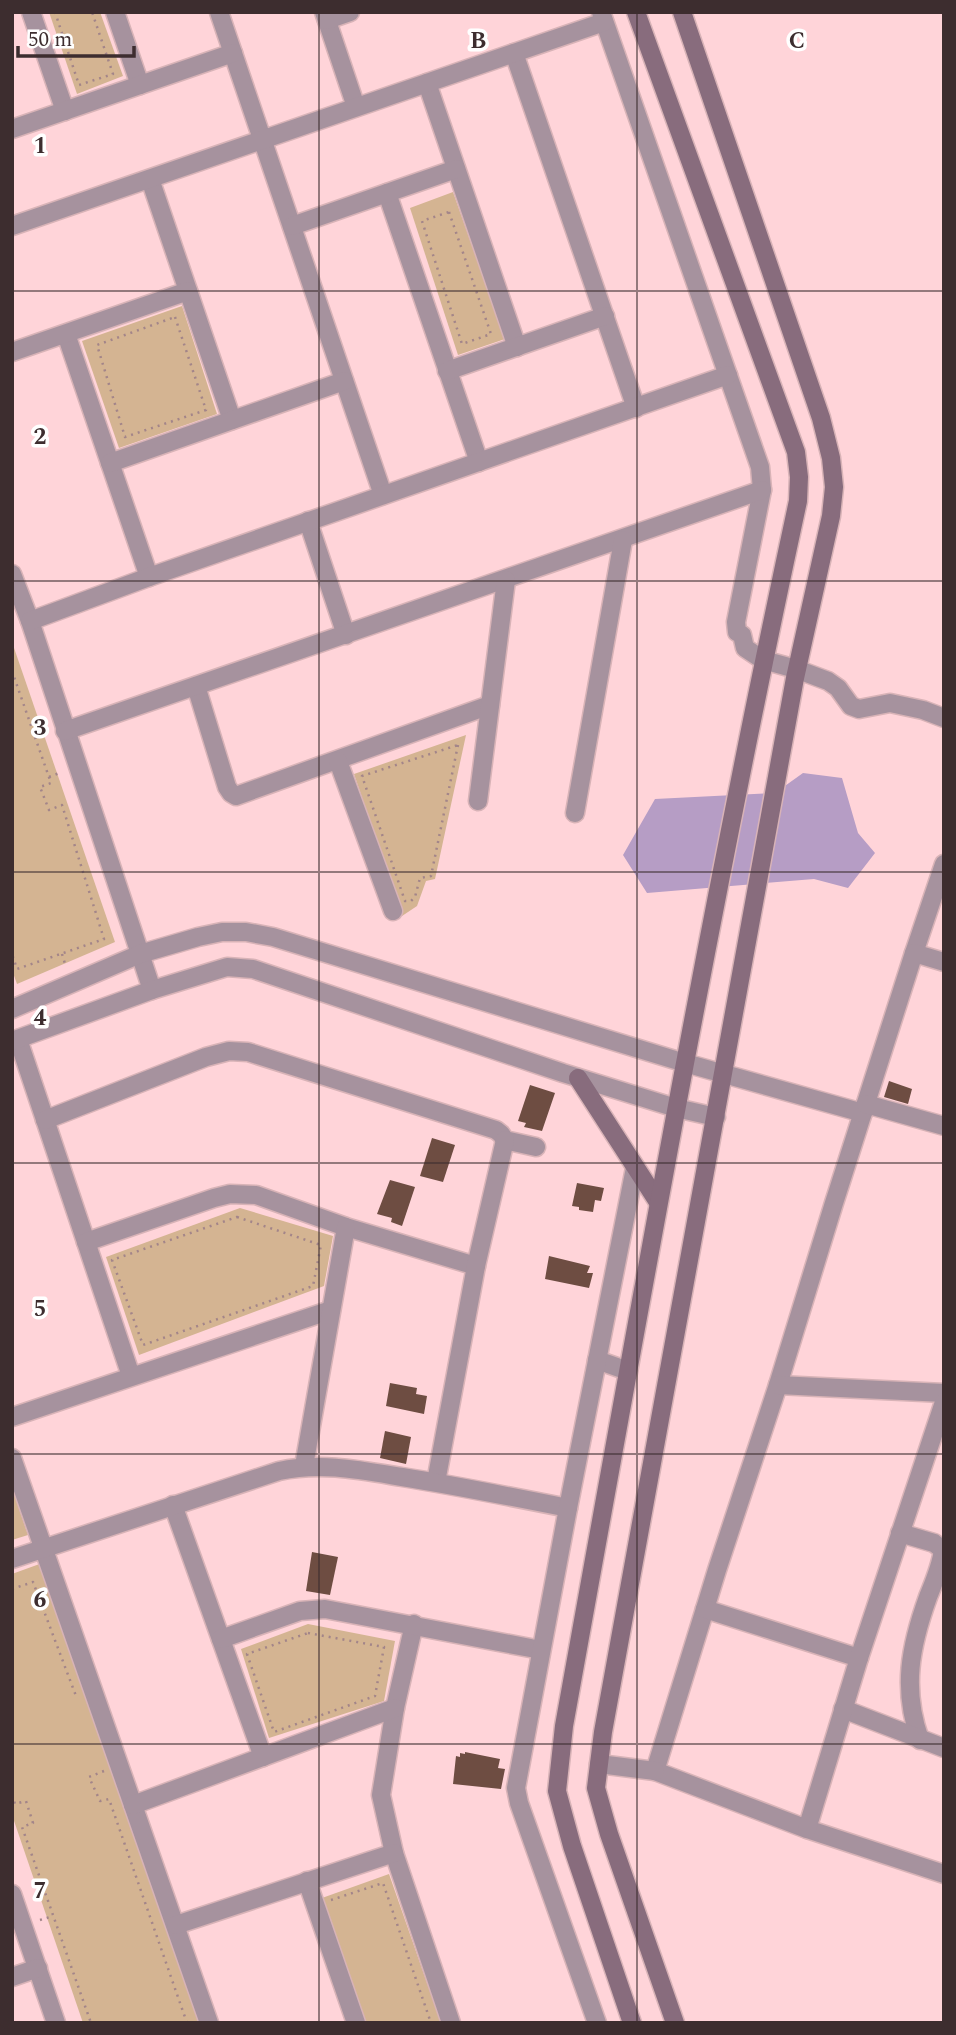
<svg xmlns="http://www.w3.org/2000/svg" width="956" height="2035" viewBox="0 0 956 2035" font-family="Spectral,serif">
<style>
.green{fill:#d4b492}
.water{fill:#b69dc5}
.building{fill:#6e4d42}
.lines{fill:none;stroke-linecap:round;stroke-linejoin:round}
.street-casing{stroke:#d8b3b7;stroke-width:21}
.secondary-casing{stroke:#d8b3b7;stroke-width:21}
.path{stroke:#a38589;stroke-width:2.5;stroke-dasharray:2 5;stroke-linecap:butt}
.street{stroke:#a6929e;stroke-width:18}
.secondary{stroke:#886c7d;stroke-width:18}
.grid{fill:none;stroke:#3d2d2f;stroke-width:2;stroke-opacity:0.55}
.grid-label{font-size:23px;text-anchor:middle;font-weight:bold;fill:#3d2d2f;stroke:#fff;stroke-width:7;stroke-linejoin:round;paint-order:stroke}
</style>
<rect width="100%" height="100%" fill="#ffd4d9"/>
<g class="green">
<path d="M49 12H100L123 76 77 94Z"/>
<path d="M453 192 505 339 458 355 410 208Z"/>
<path d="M182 306 217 414 119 448 82 341Z"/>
<path d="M12 642 115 942 17 984 12 970Z"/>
<path d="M466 735 435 879 426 881 417 906 402 916 354 774Z"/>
<path d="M240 1208 333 1236 324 1286 139 1355 106 1257Z"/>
<path d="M12 1488 28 1535 12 1540Z"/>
<path d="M45 1562 199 2023H83L12 1815V1574Z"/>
<path d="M308 1624 395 1641 384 1701 269 1738 241 1649Z"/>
<path d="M389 1874 441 2023H364L322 1898Z"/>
</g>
<path class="water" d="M803 773 842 778 858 833 875 853 848 888 814 879 647 893 623 855 655 799 775 793Z"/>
<g class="building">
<path d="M889 1081 912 1089 908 1104 884 1097Z"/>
<path d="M530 1085 555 1093 542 1131 524 1127 526 1123 518 1121Z"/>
<path d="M432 1138 455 1145 443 1182 420 1176Z"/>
<path d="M390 1180 415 1187 402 1226 391 1222 392 1218 377 1214Z"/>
<path d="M577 1183 604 1188 601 1201 595 1200 593 1212 579 1210V1207L572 1206Z"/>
<path d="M549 1256 590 1266 587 1273H593L589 1288 545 1279Z"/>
<path d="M390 1383 417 1388 416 1394 427 1396 424 1414 386 1406Z"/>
<path d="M385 1431 411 1437 406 1464 380 1458Z"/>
<path d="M312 1552 338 1557 330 1595 306 1591Z"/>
<path d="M465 1752 500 1759 498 1768 505 1769 501 1789 453 1784 456 1756 460 1757V1753L465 1754Z"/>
</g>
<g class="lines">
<g class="street-casing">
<g id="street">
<path d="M31 12 65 111"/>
<path d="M115 12 140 85"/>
<path d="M219 12 383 495"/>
<path d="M324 12 356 107"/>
<path d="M601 12 760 467 762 490 736 622 737 632 742 635 745 648 763 660 796 669 828 681 838 688 851 706 859 709 890 703 923 710 944 718"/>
<path d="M327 20 350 12"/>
<path d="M514 53 636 408"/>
<path d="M427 83 517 347"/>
<path d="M12 129 233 53"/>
<path d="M150 179 232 420"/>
<path d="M387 193 479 462"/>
<path d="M12 226 604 22"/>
<path d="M292 226 456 169"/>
<path d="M66 334 149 577"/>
<path d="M12 352 188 291"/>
<path d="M447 371 605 316"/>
<path d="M110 463 344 381"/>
<path d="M308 521 346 635"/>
<path d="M12 574 30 621 152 990"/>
<path d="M30 621 149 577 728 375"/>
<path d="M196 686 227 787 231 793 236 796 490 705"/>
<path d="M65 731 762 490"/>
<path d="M338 761 393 911"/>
<path d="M478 801 506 580"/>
<path d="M575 813 623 540"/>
<path d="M914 953 944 864"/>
<path d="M944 962 914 953 834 1203 778 1385 717 1570 655 1771 807 1829 944 1874"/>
<path d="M12 1009 140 954 198 937 222 932H246L273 937 685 1063 863 1113"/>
<path d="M18 1039 131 1376"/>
<path d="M12 1041 152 990 227 967 253 969 563 1073 676 1108 716 1117"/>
<path d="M866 1104 944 1126"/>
<path d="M45 1120 206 1057 229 1051 248 1052 496 1130 501 1134 505 1140 536 1147"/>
<path d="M86 1242 214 1198 230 1194 256 1195 346 1227 476 1266"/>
<path d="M597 1360 628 1371"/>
<path d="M778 1385 944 1393"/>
<path d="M12 1417 331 1310"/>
<path d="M12 1458 209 2023"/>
<path d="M304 1466 346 1227"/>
<path d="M436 1482 476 1266 505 1140"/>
<path d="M173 1505 263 1757"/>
<path d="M900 1533 934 1543 943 1550C941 1566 934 1582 928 1597 910 1647 902 1689 920 1740"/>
<path d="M12 1559 279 1471C321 1462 360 1470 402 1477 458 1486 513 1497 568 1508"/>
<path d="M705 1609 859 1658"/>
<path d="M414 1624 395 1708 381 1795 394 1853 451 2023"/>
<path d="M221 1639 300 1611 325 1609 541 1650"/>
<path d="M843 1709 944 1748"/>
<path d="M599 1764 655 1771"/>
<path d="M133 1805 395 1708"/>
<path d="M807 1829 859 1658 944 1402"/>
<path d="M307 1881 356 2023"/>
<path d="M12 1894 56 2023"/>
<path d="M176 1925 394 1853"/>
<path d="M12 1977 38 1968"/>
<path d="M597 2023 519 1803 516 1788 568 1508 635 1168"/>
</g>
</g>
<g class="secondary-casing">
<g id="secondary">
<path d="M578 1078 658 1202"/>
<path d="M632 2023 572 1846 557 1791 564 1726C638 1317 710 907 798 501L799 477 796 452 636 12"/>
<path d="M675 2023 609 1834 596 1788 603 1732 795 678 831 516 834 487 831 458 821 418 682 12"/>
</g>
</g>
<g class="path">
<path d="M55 12 79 85 113 74 92 12"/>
<path d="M449 212 491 334 462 344 422 221Z"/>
<path d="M175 317 206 410 125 437 97 345Z"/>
<path d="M12 671 51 783 40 787 49 810 62 805 104 939 17 969 12 954"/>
<path d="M458 745 431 876 420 878 415 897 411 901H405L362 776Z"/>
<path d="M49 777 62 772"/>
<path d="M62 954 66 967"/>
<path d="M237 1217 321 1245 313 1286 143 1345 112 1260Z"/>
<path d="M12 1589 33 1582 76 1696"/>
<path d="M308 1633 384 1647 375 1696 274 1732 247 1654Z"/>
<path d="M104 1771 89 1777 100 1801 109 1799 187 2023"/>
<path d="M12 1795 15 1804 26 1801 33 1823 22 1827 91 2023"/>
<path d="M331 1900 383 1883 431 2023"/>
<path d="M40 1920 53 1916"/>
</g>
<use href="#street" class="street"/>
<use href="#secondary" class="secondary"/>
</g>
<path class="grid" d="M319 12V2023M637 12V2023M12 291H944M12 581H944M12 872H944M12 1163H944M12 1454H944M12 1744H944"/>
<g class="grid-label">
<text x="478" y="48">B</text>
<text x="797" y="48">C</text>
<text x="40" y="153">1</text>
<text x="40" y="444">2</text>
<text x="40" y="735">3</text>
<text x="40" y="1025">4</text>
<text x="40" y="1316">5</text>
<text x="40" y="1607">6</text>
<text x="40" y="1898">7</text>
</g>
<rect width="956" height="2035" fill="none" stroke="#3d2d2f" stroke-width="28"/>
<path d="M18 46v10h116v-10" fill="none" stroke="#3d2d2f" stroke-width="3.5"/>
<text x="28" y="46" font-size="21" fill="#3d2d2f" stroke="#ffffff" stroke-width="5" paint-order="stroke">50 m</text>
</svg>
